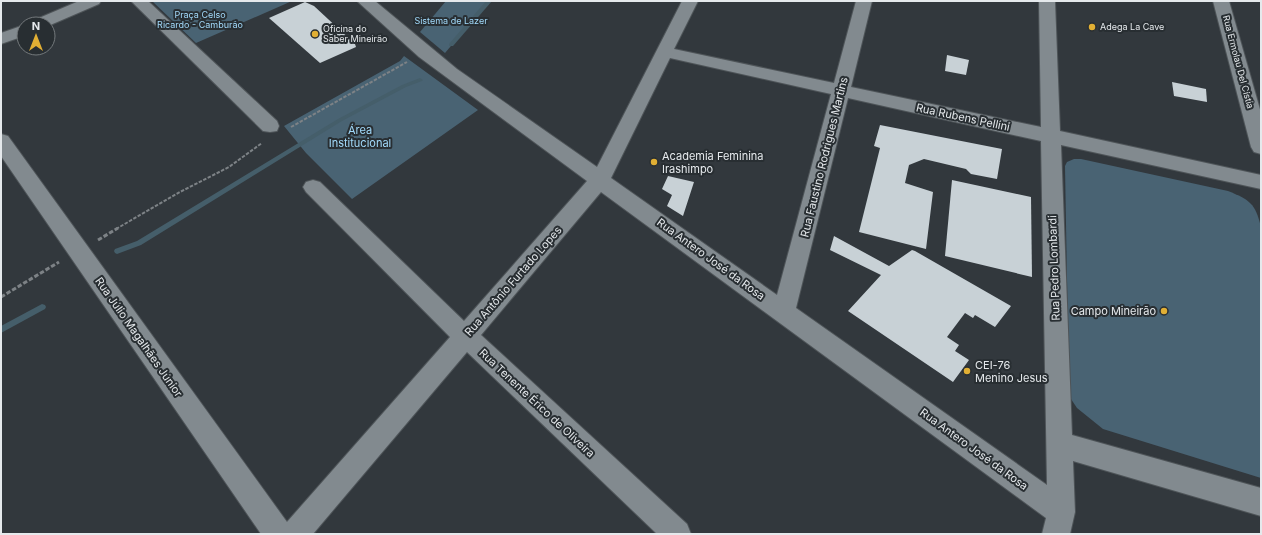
<svg xmlns="http://www.w3.org/2000/svg" width="1262" height="535" viewBox="0 0 1262 535" font-family="Inter,sans-serif">
<style>
.green{fill:#496373}
.lines{fill:none;stroke-linecap:round;stroke-linejoin:round}
.stream{fill:#455e6a;fill-rule:evenodd}
.building{fill:#c8d1d6}
.minor-casing{stroke:#4e5458;stroke-width:2}
.path-far1{stroke:#7d8286;stroke-width:2;stroke-dasharray:3.5 1.5;stroke-linecap:butt}
.path{stroke:#7d8286;stroke-width:3;stroke-dasharray:4.5 2;stroke-linecap:butt}
.minor{fill:#828a8f;fill-rule:evenodd}
.poi-dot{fill:#e1af34;stroke:#282e32;stroke-width:1.5}
.labels{text-anchor:middle;stroke-width:4;stroke-linejoin:round;paint-order:stroke}
.far-park-label{font-size:9px;fill:#a2dafb;stroke:#282e32}
.far-poi-label{font-size:9px;fill:#e5e9ec;stroke:#282e32;text-anchor:start}
.far-street-label{font-size:9px;fill:#e5e9ec;stroke:#282e32}
.street-label{font-size:11px;fill:#e5e9ec;stroke:#282e32}
.park-label{font-size:11px;fill:#a2dafb;stroke:#282e32}
.poi-label{font-size:11px;fill:#e5e9ec;stroke:#282e32;text-anchor:start}
</style>
<rect width="100%" height="100%" fill="#32383d"/>
<g class="green">
<path d="M152 1H292L196 43Z"/>
<path d="M446 1H489L445 53 420 32Z"/>
<path d="M404 56 478 110 352 199 306 153 284 126 400 61Z"/>
<path d="M1074 159H1081L1228 191C1250 200 1255 203 1261 227V478L1103 429 1077 408 1069 396 1065 166 1067 162Z"/>
</g>
<g class="lines">
<g class="stream">
<path d="M486 1H492L453 46H449V44Z"/>
<path d="M420 78 423 80 422 81 406 87 342 121 141 245 117 254 115 253 114 251 115 249 137 241 338 119 402 85Z"/>
<path d="M42 304 45 305 46 307 45 309 1 333V326Z"/>
</g>
</g>
<g class="building">
<path d="M305 2 314 6 355 44 356 47 320 63 269 18Z"/>
<path d="M947 55 969 60 966 75 945 71Z"/>
<path d="M1172 82 1206 89 1207 102 1174 96Z"/>
<path d="M880 125 1002 149 997 179 971 174 966 169 924 159 909 165 905 183 933 192 926 249 859 232 880 148 874 146Z"/>
<path d="M668 176 694 182 683 216 667 206 672 195 662 189Z"/>
<path d="M952 180 1031 197 1032 277 945 256Z"/>
<path d="M834 236 889 266 912 250 915 251 1011 306 995 327 975 315 973 318 965 313 947 337 959 345 955 351 969 360 953 382 848 311 881 275 830 250Z"/>
</g>
<g class="lines">
<g class="minor-casing">
<g id="minor">
<path d="M79 1H101L99 4 48 26V24H30L32 21Z"/>
<path d="M131 1H148L277 121 279 126 277 131 270 132 263 131Z"/>
<path d="M357 1H375L457 69 597 167 682 1H698L674 49 834 83 856 1H872L851 87 1041 127 1039 1H1055L1060 131 1261 175V189L1061 145 1072 435 1261 488V516L1073 461 1075 512 1070 534H1042L1046 518 601 192 481 335 687 524 691 534H657L467 352 313 534H261L1 156V134L8 136 287 522 450 337 306 192 303 187 306 182 313 180 320 182 464 321 587 181 419 57ZM670 58 831 94 777 295 611 178ZM848 98 1041 141 1047 485 796 308Z"/>
<path d="M1213 1H1229L1261 113V154L1254 152 1251 147Z"/>
<path d="M24 25V36L1 44V33Z"/>
</g>
</g>
<g class="path-far1">
<path d="M291 127 407 62"/>
<path d="M116 229 180 192 229 167 262 143"/>
</g>
<g class="path">
<path d="M98 240 118 228"/>
<path d="M1 297 59 262"/>
</g>
<use href="#minor" class="minor"/>
</g>
<g class="poi-dot">
<circle cx="1092" cy="27" r="4"/>
<circle cx="315" cy="34" r="4"/>
<circle cx="654" cy="162" r="4"/>
<circle cx="1164" cy="311" r="4"/>
<circle cx="967" cy="371" r="4"/>
</g>
<g class="labels">
<g class="far-park-label">
<text x="200" y="18">Praça Celso<tspan x="200" dy="10">Ricardo - Camburão</tspan></text>
<text x="451" y="24">Sistema de Lazer</text>
</g>
<g class="far-poi-label">
<text x="1100" y="30">Adega La Cave</text>
<text x="323" y="32">Oficina do<tspan x="323" dy="10">Saber Mineirão</tspan></text>
</g>
<g class="far-street-label">
<text transform="translate(1238 62) rotate(75)" y="3">Rua Ermolau Del Cístia</text>
</g>
<g class="street-label">
<text transform="translate(963 117) rotate(12)" y="4">Rua Rubens Pellini</text>
<text transform="translate(824 157) rotate(-76)" y="4">Rua Faustino Rodrigues Martins</text>
<text transform="translate(711 259) rotate(36)" y="4">Rua Antero José da Rosa</text>
<text transform="translate(1054 268) rotate(-92)" y="4">Rua Pedro Lombardi</text>
<text transform="translate(513 281) rotate(-49)" y="4">Rua Antônio Furtado Lopes</text>
<text transform="translate(139 337) rotate(55)" y="4">Rua Júlio Magalhães Júnior</text>
<text transform="translate(537 403) rotate(43)" y="4">Rua Tenente Érico de Oliveira</text>
<text transform="translate(974 449) rotate(36)" y="4">Rua Antero José da Rosa</text>
</g>
<g class="park-label">
<text x="360" y="134">Área<tspan x="360" dy="13">Institucional</tspan></text>
</g>
<g class="poi-label">
<text x="662" y="160">Academia Feminina<tspan x="662" dy="13">Irashimpo</tspan></text>
<text x="1156" y="315" text-anchor="end">Campo Mineirão</text>
<text x="975" y="369">CEI-76<tspan x="975" dy="13">Menino Jesus</tspan></text>
</g>
</g>
<rect width="1262" height="535" fill="none" stroke="#e5e9ec" stroke-width="4"/>
<g transform="translate(36 36)"><circle r="19" fill="#282e32" stroke="#74797c"/>
<path d="M0-3L7 15L0 10L-7 15Z" fill="#e1af34"/>
<text y="-6" font-size="11" font-weight="bold" text-anchor="middle" fill="#e5e9ec">N</text>
</g>
</svg>
